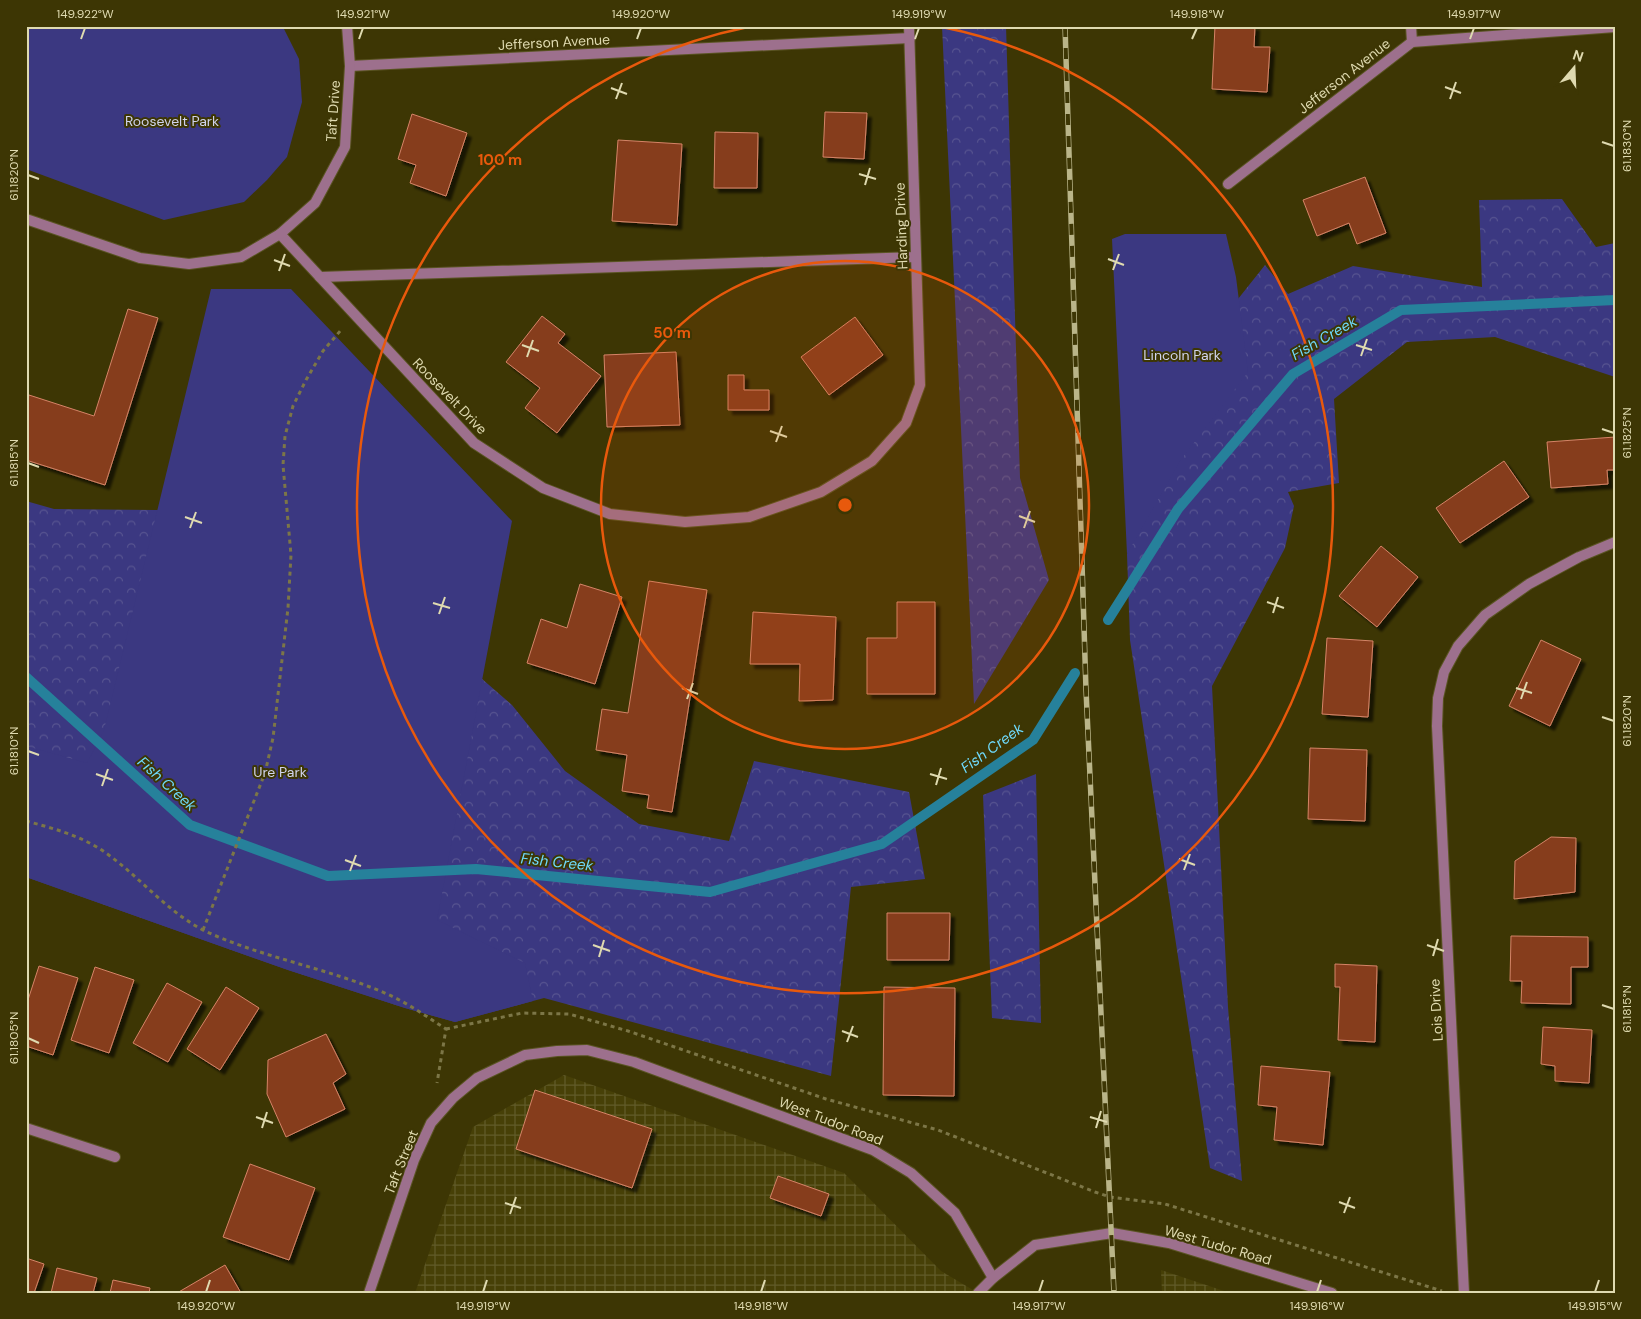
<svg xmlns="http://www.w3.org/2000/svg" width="1641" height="1319" viewBox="0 0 1641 1319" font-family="'DM Sans',sans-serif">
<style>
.industrial{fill:url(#industrial-grid)}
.forest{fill:url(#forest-crowns)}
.park{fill:#3b3881}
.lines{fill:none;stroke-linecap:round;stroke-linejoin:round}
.stream{stroke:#26819b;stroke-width:10}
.building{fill:#863c1f;stroke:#d58466;filter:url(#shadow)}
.service-casing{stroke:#5a5423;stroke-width:12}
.minor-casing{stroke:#5a5423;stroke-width:12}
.path{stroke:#7c7647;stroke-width:3;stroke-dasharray:4 4;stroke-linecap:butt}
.service{stroke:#9d708d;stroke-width:10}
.minor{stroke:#9d708d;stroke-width:10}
.rail-casing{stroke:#bab589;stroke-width:5.5}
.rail{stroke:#3d3604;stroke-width:4;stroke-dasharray:11;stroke-linecap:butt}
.ticks{fill:none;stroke:#dfdab0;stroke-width:2}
.ring{fill:none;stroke:#e8590c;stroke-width:2.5}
.labels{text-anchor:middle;stroke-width:4;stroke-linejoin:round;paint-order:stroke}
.street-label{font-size:14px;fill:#dfdab0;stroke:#3d3604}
.park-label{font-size:14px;fill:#d1d4ee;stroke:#3d3604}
.water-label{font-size:15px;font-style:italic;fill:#6fdafc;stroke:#3d3604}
.centre{fill:#e8590c;stroke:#3d3604;stroke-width:2.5}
.ring-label{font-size:15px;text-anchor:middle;font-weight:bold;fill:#e8590c;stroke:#3d3604;stroke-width:4;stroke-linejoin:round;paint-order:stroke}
.neatline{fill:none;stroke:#dfdab0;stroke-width:2}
.ticks-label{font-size:12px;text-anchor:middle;fill:#dfdab0}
</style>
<defs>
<pattern id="industrial-grid" width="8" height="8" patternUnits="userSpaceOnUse" patternTransform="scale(1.25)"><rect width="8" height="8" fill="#474007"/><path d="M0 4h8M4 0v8" fill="none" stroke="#615b29"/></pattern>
<pattern id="forest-crowns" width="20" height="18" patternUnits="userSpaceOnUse" patternTransform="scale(1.25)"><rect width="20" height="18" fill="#3b3881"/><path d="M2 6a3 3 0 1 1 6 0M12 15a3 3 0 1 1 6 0" fill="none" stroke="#575490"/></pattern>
<filter id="shadow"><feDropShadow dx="4.5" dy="4.5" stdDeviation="1" flood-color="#0009"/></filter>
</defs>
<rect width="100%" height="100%" fill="#3d3604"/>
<g class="industrial">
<path d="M564 1075 844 1173 941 1271 978 1293H415L473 1127Z"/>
<path d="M1161 1270 1230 1293H1162Z"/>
</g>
<g class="forest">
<path d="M942 26H1006L1020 478 1049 580 974 704Z"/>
<path d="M1562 199 1596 247 1615 243V377L1495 337 1407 342 1334 399 1339 483 1288 492 1294 506 1285 548 1212 686 1228 1007 1242 1181 1210 1168 1130 640 1127 554 1206 252 1238 299 1265 265 1288 294 1353 266 1482 287 1479 200Z"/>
<path d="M26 501 54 509 374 512 466 665 512 705 565 771 639 824 729 841 754 761 909 792 925 879 851 887 831 1076 544 998 455 1022 405 1008 288 970 26 877Z"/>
<path d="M1036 774 1041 1023 992 1018 983 795Z"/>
</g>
<g class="park">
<path d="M28 26 283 27 299 59 302 102 287 157 267 180 244 202 164 220 26 169V33Z"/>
<path d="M1125 234H1226L1236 277 1248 372 1180 461 1127 554 1112 239Z"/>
<path d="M211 289H291L512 521 437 920 525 963 533 1001 455 1022 405 1008 288 970 26 877V746L87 763 104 730Z"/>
</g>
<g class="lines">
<g class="stream">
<path d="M1108 620 1178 509 1293 374 1401 310 1615 300"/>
<path d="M26 677 190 825 328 876 476 869 710 892 882 844 1033 740 1075 673"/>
</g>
</g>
<g class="building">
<path d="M1215 26H1255L1254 47H1270L1267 92 1212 89Z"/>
<path d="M825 112 867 113 864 159 823 157Z"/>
<path d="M412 114 467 133 446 196 410 183 416 165 398 159Z"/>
<path d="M715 132 758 133 757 188H714Z"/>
<path d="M618 140 682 144 677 225 612 221Z"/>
<path d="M1365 177 1386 233 1357 244 1349 223 1317 236 1303 200Z"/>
<path d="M128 309 158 318 105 485 26 460V405L29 395 94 416Z"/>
<path d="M542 316 565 334 558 343 601 376 557 433 525 408 540 388 506 362Z"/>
<path d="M855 317 883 355 829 395 801 357Z"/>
<path d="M676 352 680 425 607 427 604 355Z"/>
<path d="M728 375H744V390H769V410H728Z"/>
<path d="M1615 437V470H1607L1608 484 1551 488 1547 442Z"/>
<path d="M1504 461 1529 497 1460 543 1436 508Z"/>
<path d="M1381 546 1418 577 1377 627 1339 596Z"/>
<path d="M649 581 707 590 672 812 647 808 649 795 622 791 627 755 596 750 602 709 628 713Z"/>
<path d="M580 584 622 597 595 684 527 663 541 619 567 628Z"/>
<path d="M897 602H935V694H867V638H897Z"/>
<path d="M753 612 836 617 833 700 799 701 800 664H750Z"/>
<path d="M1327 638 1373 641 1368 717 1322 714Z"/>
<path d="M1541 640 1581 659 1550 726 1509 706Z"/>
<path d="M1310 748 1367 750 1365 821 1308 819Z"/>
<path d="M1551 837 1576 838 1575 892 1514 899 1515 861Z"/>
<path d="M887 913H950L949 960H887Z"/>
<path d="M1511 936 1588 937V967H1571V1004L1521 1003 1522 981H1510Z"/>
<path d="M1335 964 1377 966 1375 1042 1338 1040 1340 987H1335Z"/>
<path d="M39 966 78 978 53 1055 26 1046V1006Z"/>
<path d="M95 967 134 980 109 1053 71 1040Z"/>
<path d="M167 983 202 1002 168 1062 133 1043Z"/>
<path d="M226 987 259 1008 220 1070 187 1049Z"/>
<path d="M884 987 955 988 954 1096 883 1095Z"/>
<path d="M1543 1027 1592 1030 1589 1083 1555 1081V1066L1541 1064Z"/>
<path d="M326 1034 346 1074 333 1083 345 1109 286 1137 267 1094 268 1060Z"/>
<path d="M1261 1066 1330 1072 1323 1145 1274 1140 1277 1107 1258 1105Z"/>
<path d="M535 1090 652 1129 632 1188 516 1149Z"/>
<path d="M250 1164 315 1188 289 1260 223 1237Z"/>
<path d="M778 1176 829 1194 821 1216 770 1198Z"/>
<path d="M26 1258 44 1264 34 1293H26Z"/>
<path d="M225 1265 241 1293H177Z"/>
<path d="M57 1268 97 1278 93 1293H51Z"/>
<path d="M113 1280 150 1288 149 1293H110Z"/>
</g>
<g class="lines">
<g class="service-casing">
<path id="service" d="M320 277 916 257"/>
</g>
<g class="minor-casing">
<g id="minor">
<path d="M1411 26 1412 42"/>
<path d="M350 66 910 38"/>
<path d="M1228 184 1412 42 1615 27"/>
<path d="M26 219 140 258 189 264 241 257 280 234 474 443 543 488 610 514 685 522 749 517 821 492 872 461 906 423 920 385 909 26"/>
<path d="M280 234 315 203 345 147 350 66 347 26"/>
<path d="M26 1128 115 1157"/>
<path d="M369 1293 414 1160 431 1123 453 1098 477 1078 525 1055 557 1051 587 1050 634 1062 873 1150 911 1173 955 1213 993 1278"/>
<path d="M978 1293 993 1278 1035 1245 1112 1233 1169 1243 1332 1293"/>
<path d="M1464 1293 1437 726 1438 698 1444 672 1458 646 1485 615 1529 584 1579 557 1615 542"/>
</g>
</g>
<g class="path">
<path d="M26 821C52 828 78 835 100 849 137 873 165 911 205 931 263 958 328 968 387 994 408 1003 427 1017 446 1029L437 1083"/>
<path d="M203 930 265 773 273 738 288 608 291 555 283 465 285 436 293 406 306 380 323 351 341 330"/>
<path d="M446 1029 522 1013 569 1014 628 1031 826 1099 938 1130 1095 1192 1110 1197 1165 1204 1442 1291"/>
</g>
<use href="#service" class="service"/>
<use href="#minor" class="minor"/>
<g class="rail-casing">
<path id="rail" d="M1065 26 1086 690 1114 1293"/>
</g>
<use href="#rail" class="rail"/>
</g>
<path class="ticks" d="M81 39 85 28M359 39 363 28M637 39 641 28M915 39 919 28M1192 39 1197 28M1470 39 1474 28M1445 87 1461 93M611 88 627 94M616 99 622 83M1450 99 1456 82M1602 142 1614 146M859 174 876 179M28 175 39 179M865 185 870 168M1108 259 1124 265M274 260 290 266M1113 270 1119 254M279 271 285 254M522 345 539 351M1356 345 1372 350M1361 356 1367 339M527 357 533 340M1602 429 1614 433M770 431 787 437M776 442 782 426M28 463 39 467M1019 516 1035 522M185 517 202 523M190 528 196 512M1024 528 1030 511M1267 602 1284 608M433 603 450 608M1273 613 1278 597M439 614 445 597M682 688 698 694M1516 688 1532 693M687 699 693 683M1521 699 1527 682M1602 717 1614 721M28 751 39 755M96 774 113 780M930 774 947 779M936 785 941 768M102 786 108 769M1179 859 1195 865M345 860 361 866M1184 870 1190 854M350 871 356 855M593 945 610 951M1427 945 1444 951M1433 956 1438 939M599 957 604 940M1602 1005 1614 1009M842 1031 858 1037M28 1038 39 1043M847 1042 853 1026M256 1117 273 1123M1090 1117 1107 1122M262 1128 267 1112M1096 1128 1101 1111M1339 1202 1355 1208M505 1203 521 1208M1344 1213 1350 1197M510 1214 516 1197M206 1292 210 1280M483 1292 487 1280M761 1292 765 1280M1039 1292 1043 1280M1317 1292 1321 1280M1595 1292 1599 1280"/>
<circle cx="845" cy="505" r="244" fill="#e8590c" fill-opacity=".12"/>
<g class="ring">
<circle cx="845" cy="505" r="244"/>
<path d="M942 27A488 488 0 1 1 748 27"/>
</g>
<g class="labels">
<g class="street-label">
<text transform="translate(554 42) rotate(-3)" y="5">Jefferson Avenue</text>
<text transform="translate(1344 76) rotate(-38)" y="5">Jefferson Avenue</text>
<text transform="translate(333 111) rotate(-86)" y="5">Taft Drive</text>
<text transform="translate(901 226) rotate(-92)" y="5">Harding Drive</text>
<text transform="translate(450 396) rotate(46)" y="5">Roosevelt Drive</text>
<text transform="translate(1436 1010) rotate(-93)" y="5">Lois Drive</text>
<text transform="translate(831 1121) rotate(21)" y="5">West Tudor Road</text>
<text transform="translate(401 1162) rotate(-68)" y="5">Taft Street</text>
<text transform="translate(1218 1245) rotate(16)" y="5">West Tudor Road</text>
</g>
<g class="park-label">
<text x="172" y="126">Roosevelt Park</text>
<text x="1182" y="360">Lincoln Park</text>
<text x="280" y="777">Ure Park</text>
</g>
<g class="water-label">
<text transform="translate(1324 338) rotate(-30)" y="5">Fish Creek</text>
<text transform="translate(992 748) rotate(-36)" y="5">Fish Creek</text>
<text transform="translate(167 784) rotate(42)" y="5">Fish Creek</text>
<text transform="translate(557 862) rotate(6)" y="5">Fish Creek</text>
</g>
</g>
<circle cx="845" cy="505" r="8" class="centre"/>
<g class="ring-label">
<text x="500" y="165">100 m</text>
<text x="672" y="338">50 m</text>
</g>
<rect width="1641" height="1319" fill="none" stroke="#3d3604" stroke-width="55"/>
<g transform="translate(1574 68) rotate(19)" stroke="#3d3604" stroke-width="4" paint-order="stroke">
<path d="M0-4L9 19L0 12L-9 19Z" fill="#dfdab0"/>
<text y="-8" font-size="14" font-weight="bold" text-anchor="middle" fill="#dfdab0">N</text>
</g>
<rect x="28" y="28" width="1586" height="1264" class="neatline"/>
<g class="ticks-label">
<text x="85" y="18">149.922°W</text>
<text x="363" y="18">149.921°W</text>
<text x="641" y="18">149.920°W</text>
<text x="919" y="18">149.919°W</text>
<text x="1197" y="18">149.918°W</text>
<text x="1474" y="18">149.917°W</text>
<text transform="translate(1627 146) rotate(-90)" y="4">61.1830°N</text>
<text transform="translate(14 175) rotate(-90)" y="4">61.1820°N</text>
<text transform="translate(1627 433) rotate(-90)" y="4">61.1825°N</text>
<text transform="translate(14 463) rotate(-90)" y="4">61.1815°N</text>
<text transform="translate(1627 721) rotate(-90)" y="4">61.1820°N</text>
<text transform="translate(14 751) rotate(-90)" y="4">61.1810°N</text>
<text transform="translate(1627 1009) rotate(-90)" y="4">61.1815°N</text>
<text transform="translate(14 1038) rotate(-90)" y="4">61.1805°N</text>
<text x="206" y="1310">149.920°W</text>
<text x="483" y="1310">149.919°W</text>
<text x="761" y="1310">149.918°W</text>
<text x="1039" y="1310">149.917°W</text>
<text x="1317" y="1310">149.916°W</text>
<text x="1595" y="1310">149.915°W</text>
</g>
</svg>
